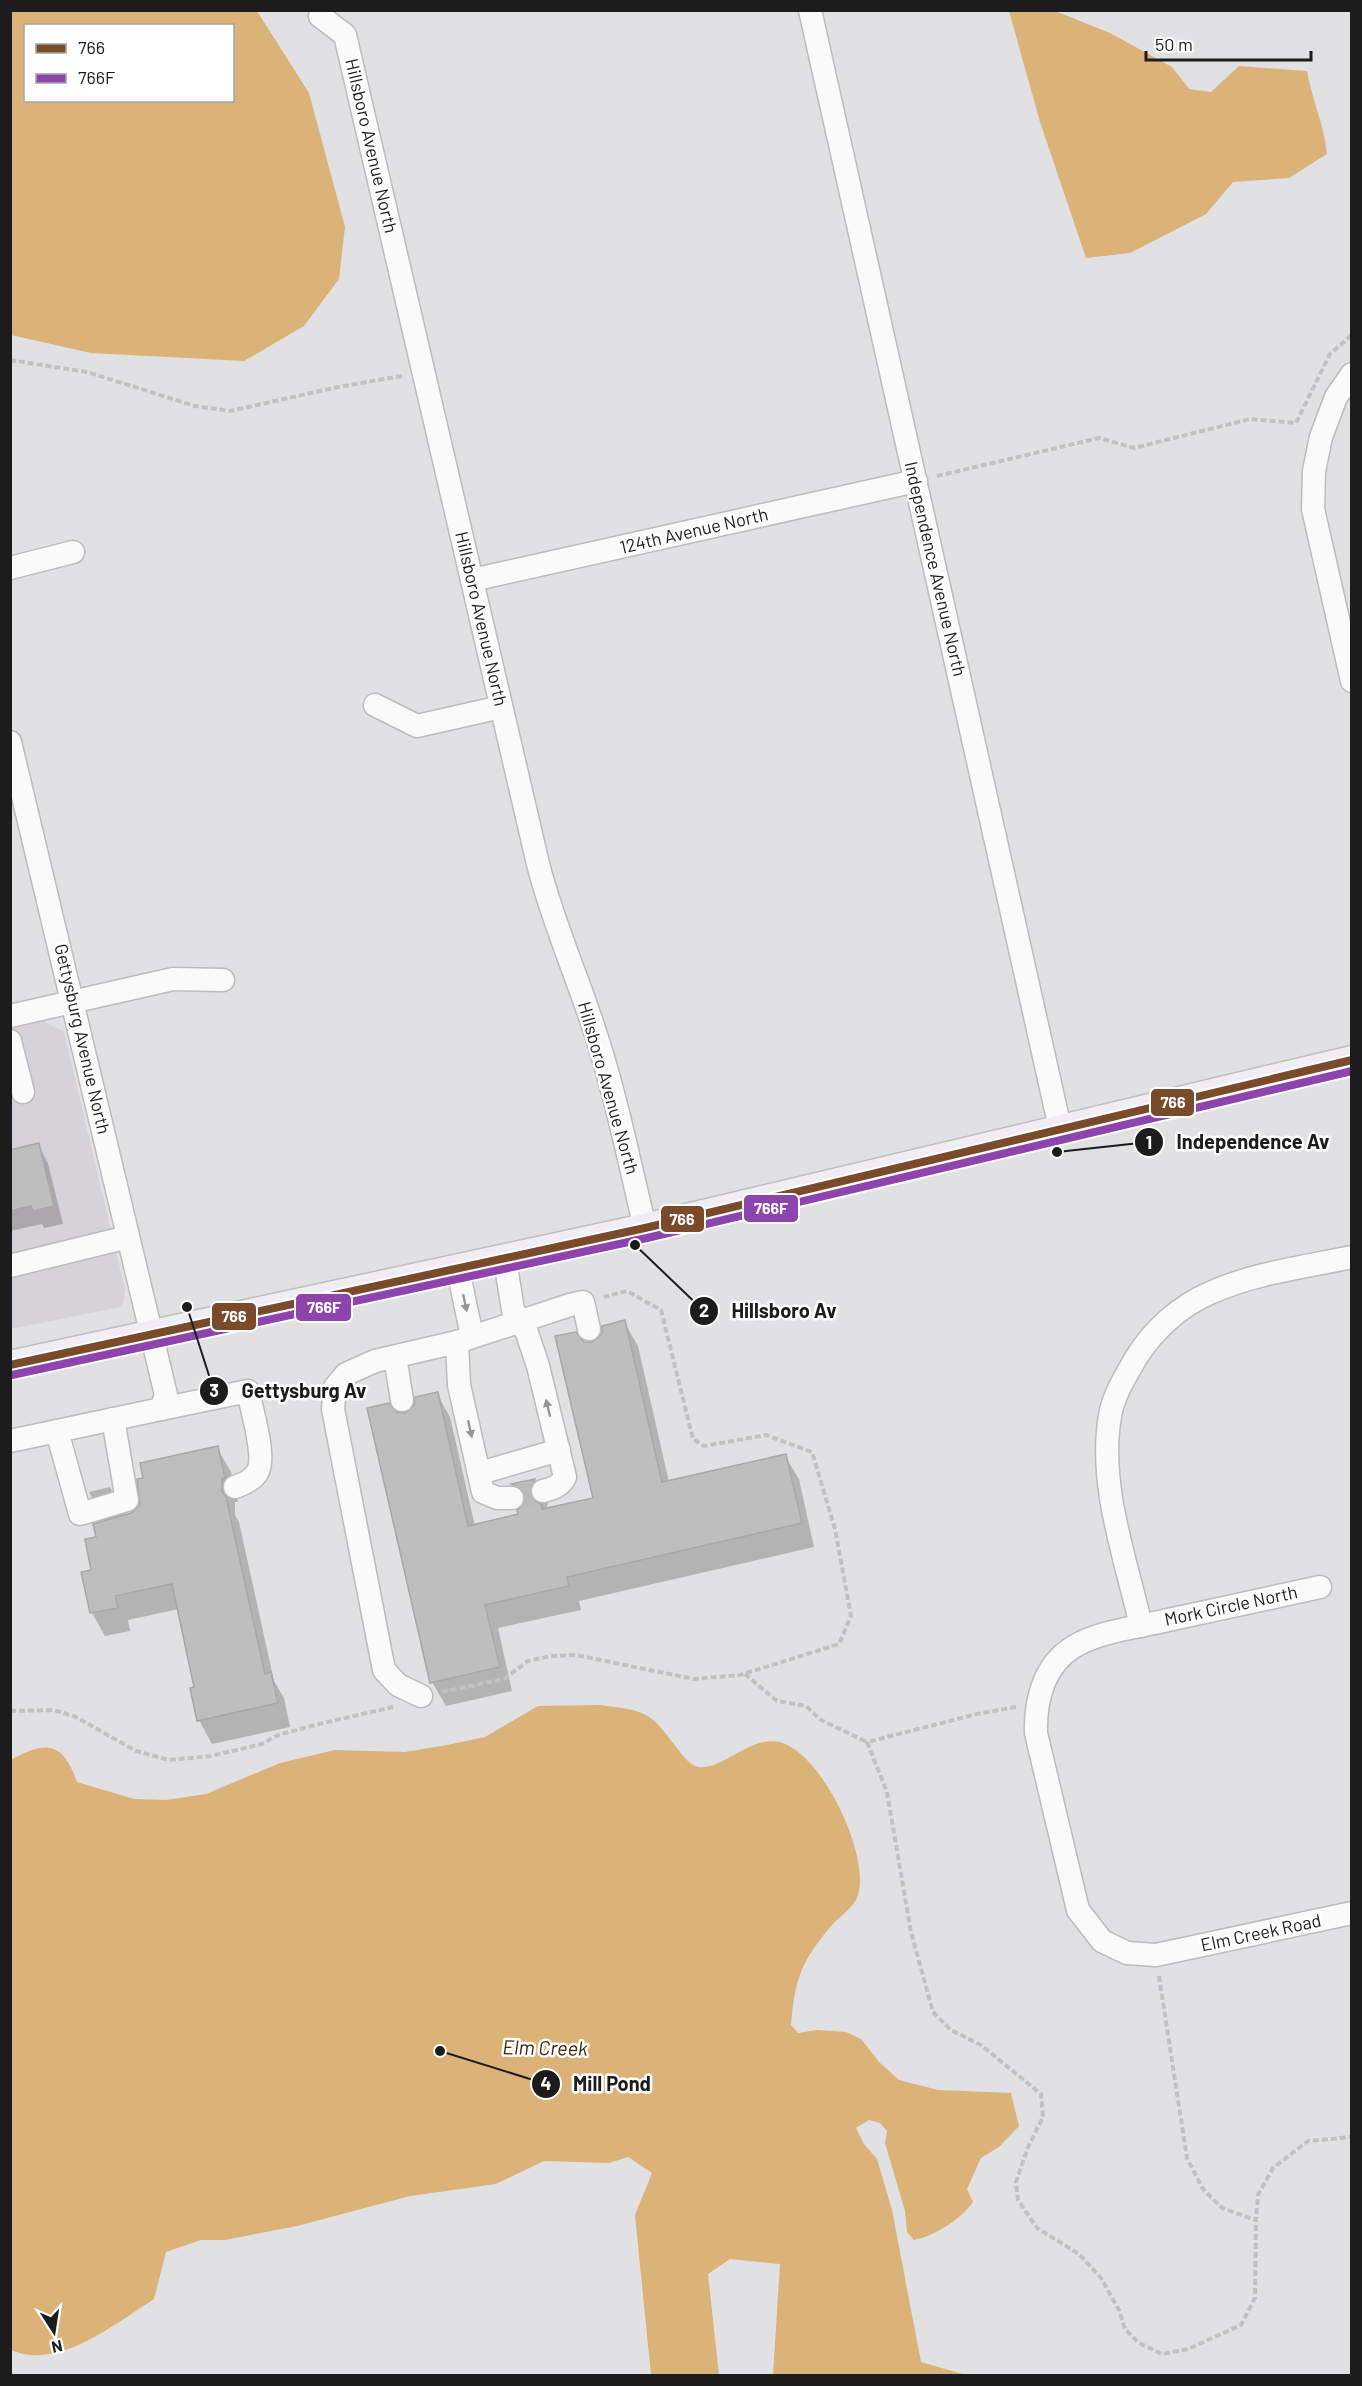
<svg xmlns="http://www.w3.org/2000/svg" width="1362" height="2386" viewBox="0 0 1362 2386" font-family="Barlow,sans-serif">
<style>
.built{fill:#d6d2d9}
.water{fill:#dbb278;fill-rule:evenodd}
.shadow{fill:#0003}
.building{fill:#bfbebf;stroke:#a8a7a8;stroke-width:1.5}
.lines{fill:none;stroke-linecap:round;stroke-linejoin:round}
.minor-tunnel{stroke:#bab9bb;stroke-width:22;stroke-dasharray:22 11;stroke-linecap:butt}
.minor-casing{stroke:#bcbbbd;stroke-width:25}
.major-casing{stroke:#bfbebf;stroke-width:31}
.path{stroke:#c2c1c2;stroke-width:4;stroke-dasharray:6 3;stroke-linecap:butt}
.minor{stroke:#fafafb;stroke-width:22}
.major{stroke:#f1edf5;stroke-width:28}
.bus-1-casing{stroke:#fff;stroke-width:12}
.bus-2-casing{stroke:#fff;stroke-width:12}
.bus-1{stroke:#7a4b2a;stroke-width:8}
.bus-2{stroke:#8e44ad;stroke-width:8}
.oneway{fill:#979697}
.labels{text-anchor:middle;stroke-width:5;stroke-linejoin:round;paint-order:stroke}
.street-label{font-size:18px;fill:#1d1c1d;stroke:#fff}
.water-label{font-size:20px;font-style:italic;fill:#3e2701;stroke:#fff}
.leader{fill:none;stroke:#1d1c1d;stroke-width:2}
.callout-dot{fill:#1d1c1d;stroke:#fff;stroke-width:2}
.mark-label{font-size:18px;text-anchor:middle;font-weight:bold;fill:#fff}
.callout-label{font-size:20px;text-anchor:middle;font-weight:bold;fill:#1d1c1d;stroke:#fff;stroke-width:5;stroke-linejoin:round;paint-order:stroke}
.line-badge{stroke:#fff;stroke-width:2}
.badge-label{font-size:16px;text-anchor:middle;font-weight:bold;fill:#fff}
</style>
<rect width="100%" height="100%" fill="#e1e0e2"/>
<path class="built" d="M43 1021 64 1032 125 1289 123 1303 120 1307 11 1329 10 1029Z"/>
<g class="water">
<path d="M11 10 257 11 309 93 345 227 339 279 304 326 244 361 91 353 11 335ZM26 26H232V100H26Z"/>
<path d="M1009 11H1055L1110 33 1172 67 1189 89 1211 92 1239 66 1307 71C1312 100 1324 124 1327 154L1289 178 1233 182 1206 214 1130 253 1086 258 1040 122Z"/>
<path d="M599 1705C613 1707 631 1708 644 1714 665 1723 682 1764 698 1767 724 1770 749 1736 779 1742 822 1751 875 1863 856 1900 851 1909 838 1918 831 1926 801 1962 795 1978 791 2025L798 2033 817 2030 846 2032 861 2039 880 2063 899 2080 938 2090 1011 2093 1019 2126 999 2147 981 2158 967 2189 973 2202C961 2219 935 2236 914 2240L907 2232 905 2211 885 2143 887 2131 880 2123 869 2120 856 2128 864 2144 877 2159 892 2210 921 2362 966 2375H773L780 2264 730 2259 708 2274 719 2375H651L635 2215 652 2173 628 2157 609 2163 544 2161 496 2184 410 2196 297 2226 225 2240H201L166 2252 154 2299C116 2323 58 2371 11 2350V1760C46 1740 63 1742 77 1782L134 1799 166 1800 206 1794 280 1763 335 1750 405 1752 447 1745 485 1737 538 1706Z"/>
</g>
<g class="shadow">
<path d="M38 1145 48 1163 63 1224 44 1228 42 1224 10 1231V1151Z"/>
<path d="M624 1322 638 1346 669 1482 785 1456 799 1479 814 1547 579 1601 581 1610 498 1628 512 1691 446 1706 432 1682 396 1414 405 1415 437 1394 450 1417 475 1526 519 1515 525 1506 513 1485 534 1480 548 1504 545 1510 595 1499 584 1343 593 1344Z"/>
<path d="M217 1448 231 1472 238 1502H235V1515L239 1522 274 1681 284 1698 290 1727 212 1744 199 1720 196 1688 179 1609 128 1620 130 1631 105 1636 92 1613 83 1573 93 1571 97 1538 105 1522 89 1492 110 1487 124 1515 138 1510 142 1498Z"/>
</g>
<g class="building">
<path d="M39 1143 54 1206 33 1211 31 1206 10 1211V1150Z"/>
<path d="M625 1320 662 1482 786 1454 802 1523 567 1577 569 1586 485 1605 500 1667 430 1683 367 1408 389 1403 397 1412 405 1413 414 1405 415 1397 438 1392 468 1526 518 1514 517 1510 523 1505 525 1497 519 1487 511 1484 535 1479 530 1494 534 1501 541 1504 542 1509 593 1498 555 1336 576 1332 584 1342H592L602 1334V1326Z"/>
<path d="M218 1446 225 1478 222 1479V1491L226 1497 265 1674 271 1672 278 1703 197 1721 190 1688 194 1687 172 1584 115 1596 118 1608 90 1613 81 1572 91 1570 85 1539 96 1537 93 1524 131 1513 140 1505 137 1479 143 1478 140 1463Z"/>
</g>
<g class="lines">
<path class="minor-tunnel" d="M512 1498 543 1491"/>
<g class="minor-casing">
<g id="minor">
<path d="M810 10 1060 1128"/>
<path d="M320 16 345 35 538 864C551 915 571 962 588 1011 613 1081 628 1156 645 1228"/>
<path d="M1352 374 1336 397 1321 437 1314 471 1313 509 1352 681"/>
<path d="M10 568 73 552"/>
<path d="M472 580 916 481"/>
<path d="M375 705 417 726 501 707"/>
<path d="M10 742 166 1395 161 1409 10 1441"/>
<path d="M10 1016 173 979 223 980"/>
<path d="M10 1041 23 1092"/>
<path d="M505 1260 513 1310 527 1333 538 1366 565 1477C561 1486 552 1489 543 1491"/>
<path d="M10 1266 128 1237"/>
<path d="M458 1270 472 1336"/>
<path d="M457 1342 459 1385 483 1492 497 1498H512"/>
<path d="M395 1357 402 1400"/>
<path d="M161 1409 248 1391C251 1408 266 1455 258 1471 254 1479 244 1484 235 1487"/>
<path d="M57 1431 80 1514 127 1500 113 1419"/>
<path d="M480 1473 559 1450"/>
<path d="M1320 1587C1267 1599 1213 1610 1159 1622 1132 1628 1099 1632 1075 1646 1044 1664 1035 1700 1036 1733L1078 1910 1102 1941 1127 1953 1156 1955 1352 1913"/>
<path d="M1141 1626C1126 1559 1098 1485 1110 1416 1113 1396 1126 1375 1136 1358 1153 1330 1180 1306 1210 1293 1254 1273 1305 1267 1352 1257"/>
<path d="M421 1696 398 1685 384 1670 333 1409 335 1387 346 1374 375 1361 457 1342 570 1305 583 1302 589 1329"/>
</g>
</g>
<g class="major-casing">
<path id="major" d="M10 1365 645 1228 1352 1060"/>
</g>
<g class="path">
<path d="M10 360 87 372 195 406 230 411 338 387 402 376"/>
<path d="M937 476 1099 438 1134 448 1250 419 1296 423 1330 354 1352 335"/>
<path d="M745 1674 777 1701 806 1706 821 1720 867 1742"/>
<path d="M442 1692 504 1679 528 1661 551 1656 576 1655 694 1679 740 1675 839 1644 851 1616 835 1529 812 1452 766 1435 704 1446 693 1439 661 1310 627 1291 604 1297"/>
<path d="M1016 1707 977 1714 867 1742 887 1792 911 1932 933 2012 951 2030 981 2045 1041 2094 1043 2117 1028 2147 1016 2182 1018 2200 1037 2228 1079 2254 1101 2278 1119 2310 1125 2329 1139 2343 1162 2354 1188 2349 1241 2325 1255 2298 1256 2220"/>
<path d="M10 1711 54 1710 76 1717 136 1751 169 1760 211 1756 262 1744 278 1735 319 1724 393 1707"/>
<path d="M1159 1976 1187 2158 1203 2189 1222 2208 1256 2220 1258 2195 1273 2168 1308 2141 1352 2137"/>
</g>
<use href="#minor" class="minor"/>
<use href="#major" class="major"/>
<g class="bus-1-casing">
<path id="bus-1" d="M10 1365 645 1228 1352 1060"/>
</g>
<g class="bus-2-casing">
<path id="bus-2" d="M12 1375 647 1238 1352 1071"/>
</g>
<use href="#bus-1" class="bus-1"/>
<use href="#bus-2" class="bus-2"/>
</g>
<defs><path id="oneway-solid" d="M-6-.8H1V-3.2L6.5 0L1 3.2V.8H-6Z" transform="scale(1.5)"/></defs>
<g class="oneway">
<use href="#oneway-solid" transform="translate(465 1303) rotate(78)"/>
<use href="#oneway-solid" transform="translate(548 1408) rotate(-104)"/>
<use href="#oneway-solid" transform="translate(470 1429) rotate(77)"/>
</g>
<g class="labels">
<g class="street-label">
<text transform="translate(371 146) rotate(77)" y="6">Hillsboro Avenue North</text>
<text transform="translate(694 531) rotate(-13)" y="6">124th Avenue North</text>
<text transform="translate(935 569) rotate(77)" y="6">Independence Avenue North</text>
<text transform="translate(481 619) rotate(77)" y="6">Hillsboro Avenue North</text>
<text transform="translate(82 1039) rotate(77)" y="6">Gettysburg Avenue North</text>
<text transform="translate(608 1088) rotate(74)" y="6">Hillsboro Avenue North</text>
<text transform="translate(1231 1606) rotate(-12)" y="6">Mork Circle North</text>
<text transform="translate(1261 1933) rotate(-12)" y="6">Elm Creek Road</text>
</g>
<g class="water-label">
<text transform="translate(545 2048) rotate(1)" y="7">Elm Creek</text>
</g>
</g>
<path class="leader" d="M1057 1152L1149 1142M635 1245L704 1311M187 1307L214 1391M440 2051L546 2084"/>
<g class="callout-dot">
<circle cx="1057" cy="1152" r="6"/>
<circle cx="635" cy="1245" r="6"/>
<circle cx="187" cy="1307" r="6"/>
<circle cx="440" cy="2051" r="6"/>
<circle cx="1149" cy="1142" r="15"/>
<circle cx="704" cy="1311" r="15"/>
<circle cx="214" cy="1391" r="15"/>
<circle cx="546" cy="2084" r="15"/>
</g>
<g class="mark-label">
<text x="1149" y="1149">1</text>
<text x="704" y="1317">2</text>
<text x="214" y="1397">3</text>
<text x="546" y="2090">4</text>
</g>
<g class="callout-label">
<text x="1253" y="1149">Independence Av</text>
<text x="784" y="1318">Hillsboro Av</text>
<text x="304" y="1398">Gettysburg Av</text>
<text x="612" y="2091">Mill Pond</text>
</g>
<g class="line-badge">
<rect x="1150" y="1088" width="45" height="29" rx="6" fill="#7a4b2a"/>
<rect x="743" y="1194" width="56" height="29" rx="6" fill="#8e44ad"/>
<rect x="660" y="1205" width="45" height="28" rx="6" fill="#7a4b2a"/>
<rect x="295" y="1293" width="57" height="29" rx="6" fill="#8e44ad"/>
<rect x="211" y="1302" width="46" height="29" rx="6" fill="#7a4b2a"/>
</g>
<g class="badge-label">
<text x="1173" y="1108">766</text>
<text x="771" y="1214">766F</text>
<text x="682" y="1225">766</text>
<text x="324" y="1313">766F</text>
<text x="234" y="1322">766</text>
</g>
<rect width="1362" height="2386" fill="none" stroke="#1d1c1d" stroke-width="24"/>
<rect x="24" y="24" width="210" height="78" fill="#ffffff" stroke="#a5a4a5" stroke-width="1.5"/>
<rect x="36" y="44" width="30" height="9" fill="#7a4b2a" stroke="#a5a4a5" stroke-width="1.5"/>
<text x="78" y="54" font-size="18" fill="#1d1c1d">766</text>
<rect x="36" y="74" width="30" height="9" fill="#8e44ad" stroke="#a5a4a5" stroke-width="1.5"/>
<text x="78" y="84" font-size="18" fill="#1d1c1d">766F</text>
<g transform="translate(54 2332) rotate(168)" stroke="#ffffff" stroke-width="4.5" paint-order="stroke">
<path d="M0-4.5L10 22L0 15L-10 22Z" fill="#1d1c1d"/>
<text y="-9" font-size="16" font-weight="bold" text-anchor="middle" fill="#1d1c1d">N</text>
</g>
<path d="M1146 51v9h165v-9" fill="none" stroke="#1d1c1d" stroke-width="3"/>
<text x="1155" y="51" font-size="18" fill="#1d1c1d" stroke="#ffffff" stroke-width="4.5" paint-order="stroke">50 m</text>
</svg>
